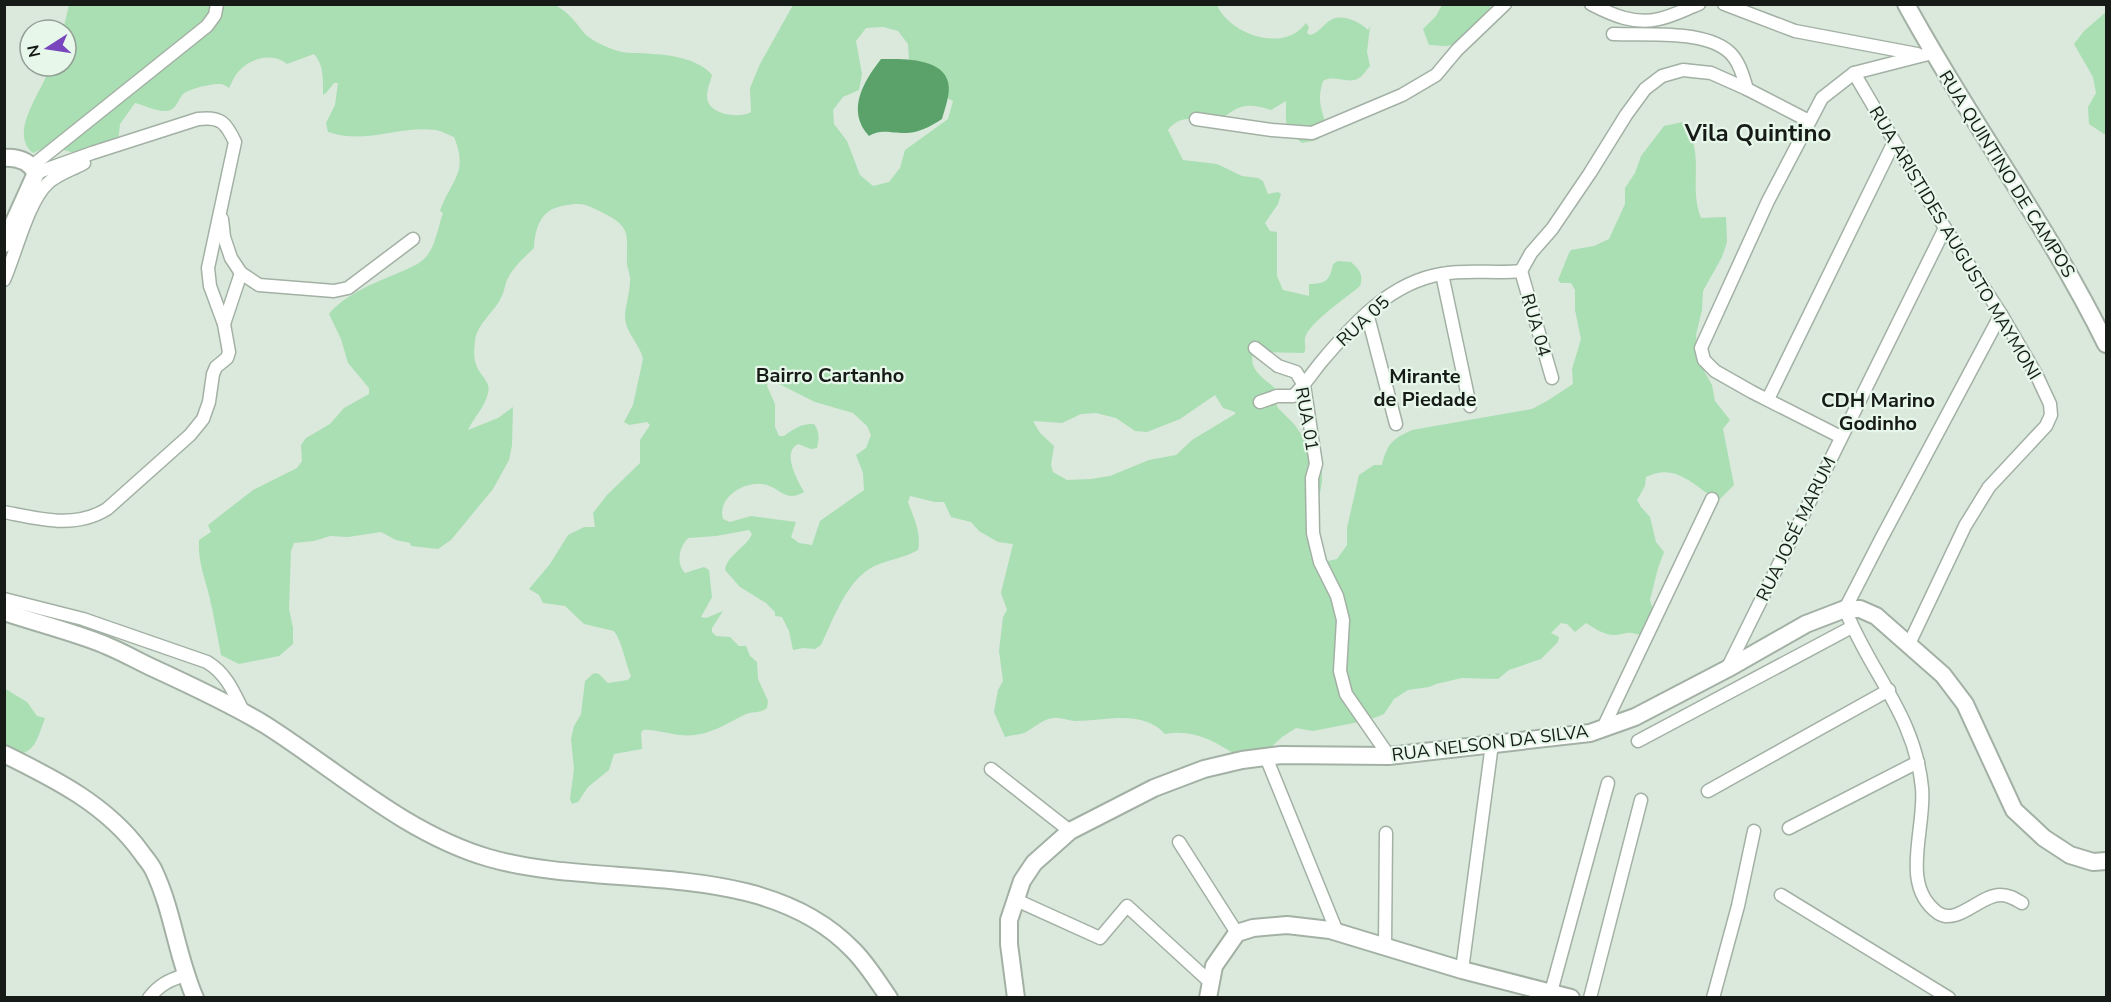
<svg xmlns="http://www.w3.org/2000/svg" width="2111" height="1002" viewBox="0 0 2111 1002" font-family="'Nunito Sans',sans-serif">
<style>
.green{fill:#aadeb3;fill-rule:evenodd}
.water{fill:#5aa26a}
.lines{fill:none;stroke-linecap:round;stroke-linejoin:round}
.street-casing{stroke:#a3b1a5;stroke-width:15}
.secondary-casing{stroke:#a3b1a5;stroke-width:20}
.street{stroke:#fff;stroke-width:12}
.secondary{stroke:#fff;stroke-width:16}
.labels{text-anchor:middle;stroke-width:4.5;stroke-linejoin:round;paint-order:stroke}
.street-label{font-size:18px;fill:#161b17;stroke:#e7f7e9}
.neighbourhood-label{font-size:20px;font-weight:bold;fill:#161b17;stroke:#e7f7e9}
.district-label{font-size:24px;font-weight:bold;fill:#161b17;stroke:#e7f7e9}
</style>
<rect width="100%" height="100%" fill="#dae9dc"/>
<g class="green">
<path d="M69 5H555C568 12 576 22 584 33 589 39 604 46 612 49 626 55 639 52 653 54 673 55 700 60 712 75 710 84 704 95 709 104 717 116 741 118 751 112L750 88 760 64 793 5H1217C1229 34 1284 54 1306 23L1309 27 1307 33 1310 35C1320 32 1322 26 1329 21 1341 12 1360 22 1368 30L1370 26 1367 52 1370 66C1367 69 1363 76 1359 78 1348 85 1334 74 1323 81 1322 85 1320 91 1320 96 1319 122 1343 137 1302 143 1283 126 1286 124 1286 101L1271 110C1241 101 1239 107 1215 123 1196 120 1181 113 1168 130L1183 160 1217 164 1242 176 1258 178 1263 181 1268 194 1278 192 1281 194 1278 204 1265 223 1270 231 1277 232V276L1283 290 1309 296V284C1325 284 1330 281 1333 264L1338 261 1351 262C1359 269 1364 275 1360 286 1347 297 1313 320 1306 335 1303 341 1307 347 1304 353L1258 352 1253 354C1248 369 1264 379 1275 388V401L1278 408 1294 424 1312 450 1322 456V482L1313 532 1319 563 1337 559 1347 545V528L1359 475 1374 465H1382C1387 444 1392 439 1412 430L1532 409 1547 401 1573 384 1572 369 1581 339 1575 310V290L1571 283H1561L1558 280 1569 253 1571 250 1594 246 1609 239 1625 204V188L1635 173 1641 156 1664 126 1683 122C1686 127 1691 133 1692 138 1701 166 1690 190 1701 218L1726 217 1727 242 1722 257 1703 291 1702 310 1696 335 1699 362 1712 385 1715 401 1730 420 1723 429 1734 485 1718 501C1694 485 1675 462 1646 477L1645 486 1637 500 1641 507 1650 517 1656 542 1664 552 1658 568 1650 600 1657 622 1643 636C1626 630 1629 634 1614 635 1604 635 1594 628 1586 623L1575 632 1567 624 1561 623 1551 633 1559 637 1558 642 1541 659 1509 670 1498 679 1462 678 1436 684 1429 687 1408 690 1394 699 1384 714 1369 720 1313 731 1296 728 1282 737 1268 750 1237 756C1215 741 1193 729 1165 734 1142 709 1106 721 1076 721 1069 721 1060 717 1053 718 1042 719 1033 729 1024 733 1018 735 1011 735 1005 737L994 712 998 690 1003 681 999 651 1003 617 1007 610 1001 593 1013 544 998 542 979 531 971 522 951 517 944 502H935L910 496 908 502C913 516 922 534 918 550 901 560 880 560 865 572 844 588 832 622 821 645L815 649 803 648 793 650 789 631 782 617 775 616V612L766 603 740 587 725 570C727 555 746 548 752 534L749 530 716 536 688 538C680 546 675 563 685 573L704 567 709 570 712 597 701 617 706 618 723 611 712 628V632L716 636 730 637 739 646H746L750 656 757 662 758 679 768 701 767 708C760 714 753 711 746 714 724 725 705 738 680 735 668 734 654 729 643 730L641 733 642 749 614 754 609 770 588 787 578 802 572 804 570 799 574 769 571 739 574 726 581 714 585 681 594 673 599 674 608 683 628 680 631 676C625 662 623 644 614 631L584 624 565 606 543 603 539 595 529 589 550 564 568 535 584 527H595L593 513 607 495 640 463V440L650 425 647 422 629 425 624 422 633 405 643 359C640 344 626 334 625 317 625 306 630 293 630 281 631 275 627 269 627 263 626 237 633 228 605 214 585 204 584 202 562 206 540 210 535 229 534 248 524 258 513 267 507 280 505 285 504 292 501 298 494 312 477 324 475 341 474 351 473 360 478 369 482 377 491 383 488 393 485 407 474 417 468 430L498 418 513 407 512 445 509 460 493 489 451 540 438 549 411 546 410 543 396 540 381 532 348 537 330 536 314 541 294 543 291 551 289 609 293 628V644L279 656 239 664 221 655C217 635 214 615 209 595 204 575 198 562 199 540L211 532 208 525 253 490 297 468 302 461 301 445 306 438 330 424 344 408 369 394V388L348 363 341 339 329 314C345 294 375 283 398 273 407 269 419 265 426 257 436 245 438 227 443 213L440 211C451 180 469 173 454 137 449 135 442 131 436 130 398 125 366 145 328 132L326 123 335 105 338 83H334L326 93 323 95C323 80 324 65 314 54L287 64C272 52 251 58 239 71 235 75 232 82 229 88 226 86 223 84 220 84 213 83 188 89 183 94 178 100 176 110 167 111 156 112 145 105 135 103L120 124 118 143 75 153 48 146 33 153C7 132 44 90 50 66H66V30H63ZM883 27 898 31 908 44 909 61 939 94 953 101 948 119 905 150 900 168 889 182 873 186 860 175 847 141 834 124 833 110 843 97 859 90 862 74 856 41 866 28ZM769 379 815 402 853 413 867 426 871 435 866 448 856 455 863 473 864 490 820 521 812 545 799 543 791 537 796 522 751 516 730 522 723 519C717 499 742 482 761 484 779 485 784 504 804 492 798 481 781 453 798 444L811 449 817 448C819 439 820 432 814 424 802 423 793 429 784 436H779L775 427V404L767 386ZM1215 395 1223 408 1235 412V414L1192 440 1176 455 1149 460 1110 476 1091 479 1067 480 1053 472 1051 465 1054 446 1040 433 1033 421 1062 423 1081 414 1096 413 1116 418 1135 431 1147 432 1180 419Z"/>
<path d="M1442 5H1491L1486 19 1463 43 1446 46 1429 45 1423 29 1436 16Z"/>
<path d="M2106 12V134H2104L2089 124 2088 107 2096 93 2093 77 2074 44 2084 31Z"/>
<path d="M4 688 27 702 37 716 45 718C36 742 35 757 5 755Z"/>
</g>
<path class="water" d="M881 59C900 59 942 57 948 82 951 93 945 108 942 119 930 127 917 134 902 133 887 133 882 129 869 136 846 111 863 82 881 59Z"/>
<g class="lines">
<g class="street-casing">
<g id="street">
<path d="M1591 4C1612 15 1635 25 1659 19 1673 16 1686 9 1699 4"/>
<path d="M1724 4 1795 31 1917 54"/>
<path d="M1613 34C1646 35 1703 30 1728 51 1739 60 1743 76 1747 89"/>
<path d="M1854 73 1945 228 2001 314 2036 374 2050 404 2051 415 2046 426 1989 487 1965 526 1909 644"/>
<path d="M1196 119 1272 130 1312 133 1402 95 1436 75 1457 50 1505 4"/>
<path d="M32 166 207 26 215 15 217 4"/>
<path d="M222 219 224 237 231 258 241 273 259 285 334 291 348 288 413 239"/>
<path d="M1521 271 1531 253 1552 229 1590 173 1626 115 1645 89 1662 76 1683 70 1711 73 1747 89 1809 121"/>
<path d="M1521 271 1552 378"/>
<path d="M1442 274 1470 406"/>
<path d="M4 280C16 253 28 201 48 183 59 173 72 170 84 163"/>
<path d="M1367 313 1396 424"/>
<path d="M2001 314 1881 539 1845 609C1870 673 1915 715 1922 788 1926 829 1899 885 1938 913 1957 926 1981 894 2001 895 2009 895 2015 899 2022 903"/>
<path d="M224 324 241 273"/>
<path d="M1255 348 1278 366 1296 372 1304 385 1316 464 1312 478 1313 533 1320 562 1337 596 1343 620 1340 671 1346 694 1389 756"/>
<path d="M1768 399 1894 142"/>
<path d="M1260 402 1277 396H1293C1304 386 1312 373 1322 361 1354 323 1391 282 1442 274 1468 269 1495 274 1521 271"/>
<path d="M1841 437 1752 392 1715 371 1704 360 1701 348 1768 201 1822 98 1854 73 1932 53"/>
<path d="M4 512C40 519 75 529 107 509L190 435 203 419 209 402 213 374 216 367 227 358 229 352 224 324 210 286 208 268 235 142C226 123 221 116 198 119L92 153 36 173"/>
<path d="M4 599 83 619 207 662C227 674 234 693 244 713"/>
<path d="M1727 669 1945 228"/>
<path d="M1603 728 1712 499"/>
<path d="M1638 741 1852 627"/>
<path d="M1266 757 1337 932"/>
<path d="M991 769 1070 831"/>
<path d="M1708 791 1889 690"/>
<path d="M1789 828 1918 762"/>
<path d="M1179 842 1237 933"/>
<path d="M1781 895 1949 998"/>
<path d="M1014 899 1100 938 1127 906 1210 982"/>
<path d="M1385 946 1386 833"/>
<path d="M1462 970 1492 744"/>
<path d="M1551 992 1608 783"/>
<path d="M149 998C159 985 169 980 185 975"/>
<path d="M1590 998 1641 800"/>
<path d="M1713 998 1738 906 1754 831"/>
</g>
</g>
<g class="secondary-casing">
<g id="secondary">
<path d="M1906 4C1969 120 2048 226 2106 344"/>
<path d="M4 158C18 157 29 161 36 173L4 244"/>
<path d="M4 612C34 622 65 630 95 641 115 648 134 659 153 668 190 685 229 703 264 724 337 770 404 833 489 858 604 891 763 856 853 950 867 964 878 982 889 998"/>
<path d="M4 754C55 779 107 805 141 852 145 858 151 864 154 871 173 911 177 957 195 998"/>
<path d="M1016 998 1009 944V920L1022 881 1034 863 1070 831 1154 788 1204 769 1242 760 1281 755 1389 756 1590 733 1635 717 1727 669 1806 624 1845 609H1860L1876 616 1943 675 1965 704 2014 810 2044 838 2070 855 2093 862 2106 861"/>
<path d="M1208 998 1214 966 1237 933 1253 928 1287 925 1330 930 1462 970 1571 998"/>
</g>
</g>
<use href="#street" class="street"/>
<use href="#secondary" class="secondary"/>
</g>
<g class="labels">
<g class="street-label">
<text transform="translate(2007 174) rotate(58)" y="6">RUA QUINTINO DE CAMPOS</text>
<text transform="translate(1955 243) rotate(59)" y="6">RUA ARISTIDES AUGUSTO MAYMONI</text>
<text transform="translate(1363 321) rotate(-43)" y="6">RUA 05</text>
<text transform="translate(1536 325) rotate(74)" y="6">RUA 04</text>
<text transform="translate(1307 419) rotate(80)" y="6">RUA 01</text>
<text transform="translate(1796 529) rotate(-64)" y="6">RUA JOSÉ MARUM</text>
<text transform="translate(1490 743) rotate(-7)" y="6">RUA NELSON DA SILVA</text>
</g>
<g class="neighbourhood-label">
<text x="830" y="382">Bairro Cartanho</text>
<text x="1425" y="383">Mirante<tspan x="1425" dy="23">de Piedade</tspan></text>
<text x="1878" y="407">CDH Marino<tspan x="1878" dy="23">Godinho</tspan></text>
</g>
<g class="district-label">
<text x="1758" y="141">Vila Quintino</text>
</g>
</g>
<rect width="2111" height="1002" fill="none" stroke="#161b17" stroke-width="12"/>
<g transform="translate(48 48) rotate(258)"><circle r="28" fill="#e7f7e9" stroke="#939f95" stroke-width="1.5"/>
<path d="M0-4.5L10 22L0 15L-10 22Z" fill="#7946bd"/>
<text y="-9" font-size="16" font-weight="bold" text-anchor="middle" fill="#161b17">N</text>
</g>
</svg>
